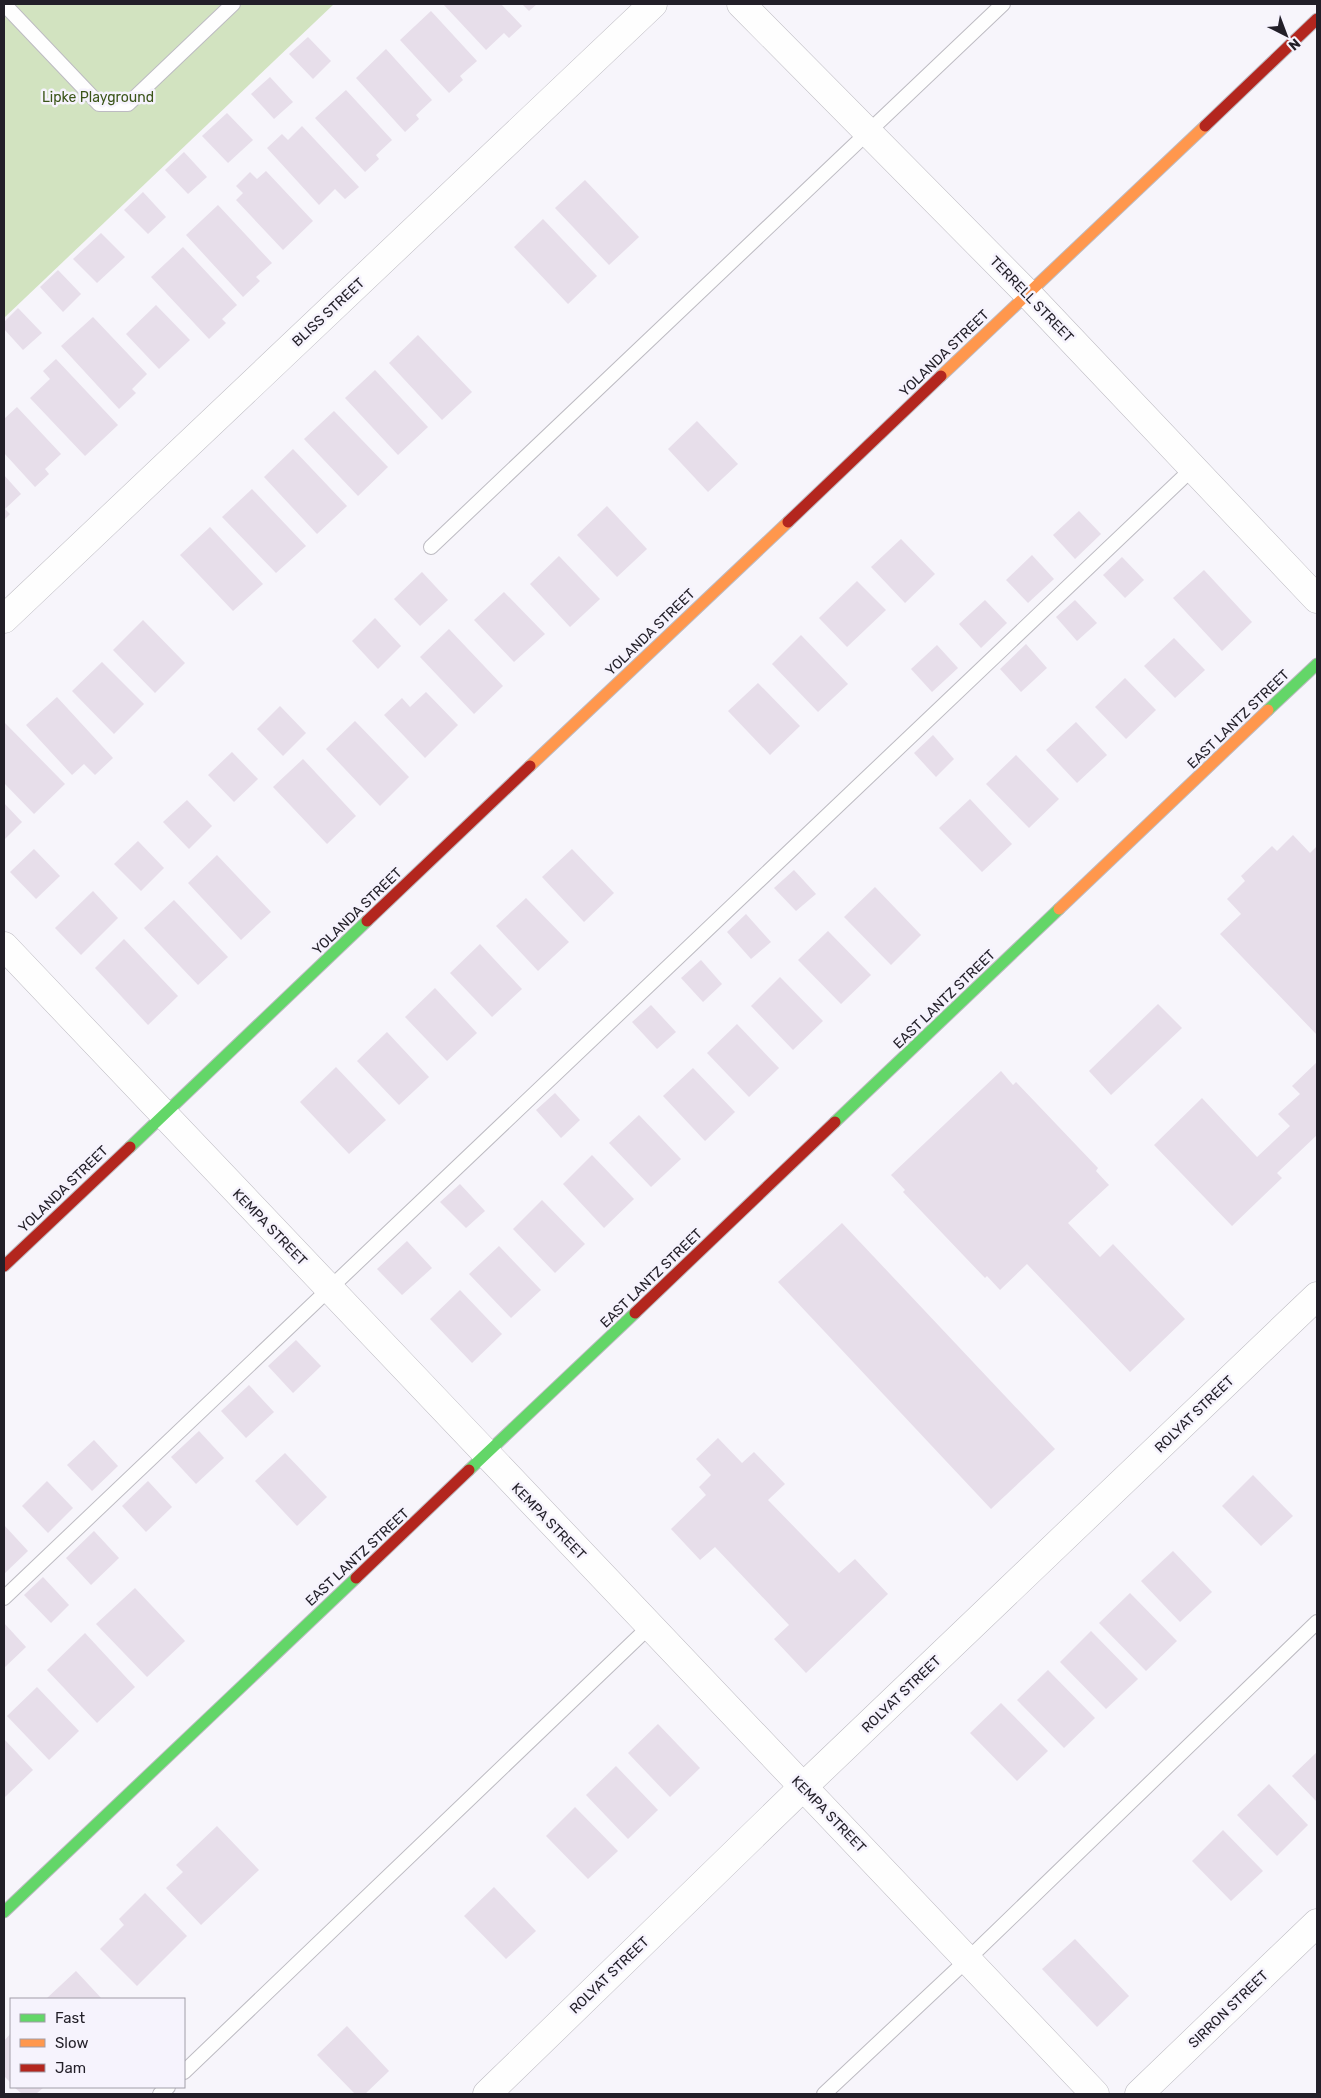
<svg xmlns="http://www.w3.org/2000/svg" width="1321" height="2098" viewBox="0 0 1321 2098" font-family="Rubik,sans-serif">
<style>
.green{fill:#d2e3c0}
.building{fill:#e7deea}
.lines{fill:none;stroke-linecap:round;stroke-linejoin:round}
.lane-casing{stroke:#bdbbc2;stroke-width:16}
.street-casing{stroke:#bdbbc2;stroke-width:29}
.fast-casing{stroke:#bdbbc2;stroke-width:13}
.slow-casing{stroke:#bdbbc2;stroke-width:13}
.jam-casing{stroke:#bdbbc2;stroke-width:13}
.lane{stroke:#fefefe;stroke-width:14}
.street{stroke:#fefefe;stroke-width:28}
.fast{stroke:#63d668;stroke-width:11}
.slow{stroke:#ff974d;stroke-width:11}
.jam{stroke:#b3261e;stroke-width:11}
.labels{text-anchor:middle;stroke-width:5;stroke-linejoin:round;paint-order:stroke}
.park-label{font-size:14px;fill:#3b5519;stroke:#f6f3fd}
.street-label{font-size:14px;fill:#221f28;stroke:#f6f3fd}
</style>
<rect width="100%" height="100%" fill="#f7f5fb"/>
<path class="green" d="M4 4H334L4 318Z"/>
<g class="building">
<path d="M443 4H501L522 26 509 38 504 33 486 50Z"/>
<path d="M522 4H537L529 11Z"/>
<path d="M431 11 477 61 460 76 463 80 449 93 400 40Z"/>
<path d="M308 37 331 61 313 79 289 54Z"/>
<path d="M386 49 432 100 416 115 419 119 405 132 356 78Z"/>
<path d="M270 77 293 102 274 119 251 94Z"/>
<path d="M346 90 392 140 376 155 379 159 365 172 315 118Z"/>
<path d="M227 113 253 140 228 163 202 136Z"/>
<path d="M302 126 359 187 345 199 335 189 319 205 267 148 282 134 288 140Z"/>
<path d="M184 152 207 177 188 194 165 170Z"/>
<path d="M266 171 313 221 283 250 236 200 243 193 236 186 250 172 257 179Z"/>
<path d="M585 180 639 237 609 265 555 208Z"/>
<path d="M143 192 166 217 148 234 124 210Z"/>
<path d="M218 205 272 263 256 277 260 281 243 297 186 235Z"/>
<path d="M543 219 597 276 568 304 514 247Z"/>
<path d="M101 233 125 257 97 283 73 259Z"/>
<path d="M183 247 237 305 222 319 226 323 209 339 151 277Z"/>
<path d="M58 270 81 294 63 312 40 287Z"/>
<path d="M156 305 190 340 159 369 126 334Z"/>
<path d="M18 308 42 333 23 350 4 329V322Z"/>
<path d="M93 317 147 374 132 389 136 393 119 409 61 346Z"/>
<path d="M418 335 472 392 442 420 389 363Z"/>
<path d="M56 359 118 425 85 456 30 398 50 379 43 371Z"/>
<path d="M375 370 428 427 398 455 345 398Z"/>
<path d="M17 407 61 454 45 469 49 474 35 487 4 453V419Z"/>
<path d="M334 411 388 467 358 496 304 439Z"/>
<path d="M697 421 738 464 708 492 668 449Z"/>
<path d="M293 449 347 506 317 534 264 477Z"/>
<path d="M4 475 21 494 5 509 10 514 4 520Z"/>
<path d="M252 489 306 546 276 573 222 517Z"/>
<path d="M607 506 647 549 617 577 577 535Z"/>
<path d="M1079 511 1101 534 1075 559 1053 535Z"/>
<path d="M210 527 263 584 233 611 180 555Z"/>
<path d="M901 539 935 574 905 603 871 567Z"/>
<path d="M1032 555 1054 579 1028 603 1006 580Z"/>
<path d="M559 556 600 599 570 627 530 584Z"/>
<path d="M1122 557 1144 580 1125 598 1103 575Z"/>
<path d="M1204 570 1252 622 1222 651 1173 598Z"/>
<path d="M422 572 448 600 420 626 394 599Z"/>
<path d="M857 581 886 610 847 647 819 618Z"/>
<path d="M504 592 545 634 514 662 474 620Z"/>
<path d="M985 600 1007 623 981 648 959 624Z"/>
<path d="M1075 600 1097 623 1077 641 1056 617Z"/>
<path d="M375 618 401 646 378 669 352 641Z"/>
<path d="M143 620 185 663 155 693 113 650Z"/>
<path d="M449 629 503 686 474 714 420 657Z"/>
<path d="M801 635 848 684 818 712 772 664Z"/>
<path d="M1174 638 1205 670 1175 698 1144 666Z"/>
<path d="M1026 644 1047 668 1021 692 1000 669Z"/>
<path d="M937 645 958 668 932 692 911 669Z"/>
<path d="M102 662 144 704 114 734 72 691Z"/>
<path d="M1125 678 1156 710 1126 739 1095 707Z"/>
<path d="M758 683 800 726 770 755 728 711Z"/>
<path d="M426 692 458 725 425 758 384 715 402 698 410 707Z"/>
<path d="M57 697 113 758 95 775 84 764 72 775 26 725Z"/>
<path d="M280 706 306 733 283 756 257 729Z"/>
<path d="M355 721 409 777 380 806 326 749Z"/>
<path d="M4 722 65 784 34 814 4 783Z"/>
<path d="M1076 722 1107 755 1077 783 1046 750Z"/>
<path d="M933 735 954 759 936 777 914 753Z"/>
<path d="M232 752 258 779 234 802 208 775Z"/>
<path d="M1016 755 1059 799 1029 828 986 784Z"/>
<path d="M303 759 356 816 327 844 273 787Z"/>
<path d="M970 799 1012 844 982 872 939 828Z"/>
<path d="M187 800 212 826 189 849 163 822Z"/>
<path d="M4 803 22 822 4 840Z"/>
<path d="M1293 835 1310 853 1317 846V1035L1220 934 1241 914 1227 899 1245 881 1241 876 1272 846 1277 851Z"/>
<path d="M138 841 164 868 141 891 114 864Z"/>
<path d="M34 849 60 876 36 899 10 872Z"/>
<path d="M572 849 614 893 584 922 542 877Z"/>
<path d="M217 855 271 912 241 940 188 883Z"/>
<path d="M794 870 816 894 796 911 774 888Z"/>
<path d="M875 887 921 935 891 965 844 917Z"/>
<path d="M93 891 118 918 81 955 55 928Z"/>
<path d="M526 898 569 942 538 971 496 926Z"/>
<path d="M174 900 228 957 198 985 144 928Z"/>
<path d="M746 914 771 942 751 959 727 932Z"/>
<path d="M828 931 871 975 841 1004 798 960Z"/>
<path d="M124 939 178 996 148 1025 95 968Z"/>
<path d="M480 944 522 989 492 1017 450 973Z"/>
<path d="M701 960 722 984 703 1002 681 978Z"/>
<path d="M780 977 823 1021 793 1050 751 1006Z"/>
<path d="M435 988 477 1033 447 1061 405 1017Z"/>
<path d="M1158 1004 1182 1028 1111 1095 1089 1071Z"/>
<path d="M651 1005 676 1032 657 1049 632 1022Z"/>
<path d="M737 1024 779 1068 749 1097 707 1053Z"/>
<path d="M387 1032 429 1077 399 1105 357 1061Z"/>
<path d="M1317 1062V1135L1277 1173 1282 1178 1232 1226 1154 1145 1202 1098 1257 1157 1290 1126 1278 1114 1300 1094 1292 1086Z"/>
<path d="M336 1067 386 1120 349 1154 300 1102Z"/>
<path d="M693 1068 735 1112 705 1141 663 1096Z"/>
<path d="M1001 1071 1013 1085 1016 1082 1098 1168 1096 1171 1109 1185 1068 1223 1100 1257 1113 1244 1185 1319 1130 1372 1027 1264 1000 1290 987 1276 985 1278 903 1192 905 1190 891 1175Z"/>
<path d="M555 1093 580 1120 561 1138 536 1110Z"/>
<path d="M639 1115 681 1159 651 1187 609 1143Z"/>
<path d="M592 1155 634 1199 604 1228 563 1184Z"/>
<path d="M460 1184 485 1211 466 1228 440 1202Z"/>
<path d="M542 1200 585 1244 555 1273 513 1229Z"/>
<path d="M842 1223 1055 1449 991 1509 778 1282Z"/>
<path d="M407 1241 432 1268 402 1295 377 1269Z"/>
<path d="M499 1246 541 1290 511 1318 469 1274Z"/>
<path d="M460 1290 502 1334 472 1363 430 1319Z"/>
<path d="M296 1340 321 1366 293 1393 268 1366Z"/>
<path d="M249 1385 274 1412 246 1438 221 1411Z"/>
<path d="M199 1431 224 1458 196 1484 171 1457Z"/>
<path d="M718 1438 742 1463 754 1452 785 1484 768 1500 839 1573 855 1559 888 1594 806 1673 774 1639 789 1625 715 1547 700 1560 671 1529 706 1495 699 1487 711 1475 696 1459Z"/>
<path d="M94 1440 118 1466 92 1491 67 1465Z"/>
<path d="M285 1453 327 1497 297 1526 255 1481Z"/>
<path d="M1253 1475 1293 1516 1261 1546 1222 1506Z"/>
<path d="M47 1481 73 1508 48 1533 22 1506Z"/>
<path d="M148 1481 172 1507 146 1532 122 1506Z"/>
<path d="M4 1525 28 1551 4 1574Z"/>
<path d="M94 1531 119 1558 91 1585 66 1558Z"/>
<path d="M1173 1551 1212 1592 1180 1622 1141 1581Z"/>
<path d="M43 1577 69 1605 51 1623 24 1595Z"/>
<path d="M135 1588 185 1641 147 1677 96 1624Z"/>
<path d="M1130 1593 1177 1641 1146 1671 1099 1623Z"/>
<path d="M4 1623 26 1647 4 1668Z"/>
<path d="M1091 1631 1138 1679 1106 1709 1060 1662Z"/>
<path d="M85 1633 135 1687 97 1723 47 1670Z"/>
<path d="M1048 1670 1095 1718 1064 1748 1017 1700Z"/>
<path d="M37 1687 79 1731 49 1760 7 1716Z"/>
<path d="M1001 1703 1048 1751 1017 1781 970 1733Z"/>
<path d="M658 1724 700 1768 670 1797 628 1753Z"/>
<path d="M4 1739 33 1770 4 1798Z"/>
<path d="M1317 1752V1802L1292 1776Z"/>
<path d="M616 1766 658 1810 628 1839 586 1795Z"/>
<path d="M1269 1784 1308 1825 1277 1856 1237 1815Z"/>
<path d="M575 1807 618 1851 588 1879 546 1836Z"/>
<path d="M217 1826 259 1870 201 1925 166 1888 183 1872 176 1865Z"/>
<path d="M1223 1830 1263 1871 1231 1901 1192 1861Z"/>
<path d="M494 1887 536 1931 506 1959 464 1916Z"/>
<path d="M145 1893 187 1936 137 1986 100 1949 124 1925 119 1919Z"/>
<path d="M1075 1939 1129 1996 1097 2027 1042 1969Z"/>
<path d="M76 1971 102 1999H46Z"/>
<path d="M347 2026 389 2071 365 2094H355L317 2055Z"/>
<path d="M11 2033V2083L4 2076V2041Z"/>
<path d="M14 2087H44L36 2094H22Z"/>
</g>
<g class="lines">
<g class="lane-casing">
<g id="lane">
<path d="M4 4 99 104H128L233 4"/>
<path d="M431 547 1003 4"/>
<path d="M4 1598 1193 468"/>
<path d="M184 2072 650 1626"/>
<path d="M160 2094 168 2087"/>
<path d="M824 2094 967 1960 1317 1622"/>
</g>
</g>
<g class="street-casing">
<g id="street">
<path d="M741 4 1028 294 1317 599"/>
<path d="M4 619 653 4"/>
<path d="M4 946 1095 2094"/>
<path d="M487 2094 803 1787 1317 1296"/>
<path d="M1139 2094 1317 1923"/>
</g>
</g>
<g class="fast-casing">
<g id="fast">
<path d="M1268 710 1317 664"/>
<path d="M835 1122 1059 909"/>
<path d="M130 1147 367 921"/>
<path d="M469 1470 635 1313"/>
<path d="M4 1912 356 1578"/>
</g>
</g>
<g class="slow-casing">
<g id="slow">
<path d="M941 376 1205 126"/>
<path d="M530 766 788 522"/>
<path d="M1059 909 1268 710"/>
</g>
</g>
<g class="jam-casing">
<g id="jam">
<path d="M1205 126 1317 19"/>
<path d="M788 522 941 376"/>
<path d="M367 921 530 766"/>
<path d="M4 1266 130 1147"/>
<path d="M635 1313 835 1122"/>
<path d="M356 1578 469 1470"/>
</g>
</g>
<use href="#lane" class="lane"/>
<use href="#street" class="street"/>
<use href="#fast" class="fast"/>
<use href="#slow" class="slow"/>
<use href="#jam" class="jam"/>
</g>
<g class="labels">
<g class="park-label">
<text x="98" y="102">Lipke Playground</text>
</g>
<g class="street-label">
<text transform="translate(1032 299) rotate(46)" y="5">TERRELL STREET</text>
<text transform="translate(328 312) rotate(-43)" y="5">BLISS STREET</text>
<text transform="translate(944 353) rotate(-44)" y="5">YOLANDA STREET</text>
<text transform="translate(650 632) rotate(-44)" y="5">YOLANDA STREET</text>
<text transform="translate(1238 719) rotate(-44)" y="5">EAST LANTZ STREET</text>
<text transform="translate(357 911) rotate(-44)" y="5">YOLANDA STREET</text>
<text transform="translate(944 999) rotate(-44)" y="5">EAST LANTZ STREET</text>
<text transform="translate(63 1189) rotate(-44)" y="5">YOLANDA STREET</text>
<text transform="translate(270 1227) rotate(46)" y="5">KEMPA STREET</text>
<text transform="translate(651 1278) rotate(-44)" y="5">EAST LANTZ STREET</text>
<text transform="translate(1194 1414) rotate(-44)" y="5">ROLYAT STREET</text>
<text transform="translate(549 1521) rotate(46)" y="5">KEMPA STREET</text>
<text transform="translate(357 1557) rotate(-43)" y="5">EAST LANTZ STREET</text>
<text transform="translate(901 1694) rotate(-44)" y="5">ROLYAT STREET</text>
<text transform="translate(829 1814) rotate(46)" y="5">KEMPA STREET</text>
<text transform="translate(609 1975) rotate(-44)" y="5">ROLYAT STREET</text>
<text transform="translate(1228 2009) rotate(-44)" y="5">SIRRON STREET</text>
</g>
</g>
<rect width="1321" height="2098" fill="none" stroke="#221f28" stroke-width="10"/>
<rect x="10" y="1998" width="175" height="90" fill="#f6f3fd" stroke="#a19ea8"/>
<rect x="20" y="2014" width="25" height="8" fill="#63d668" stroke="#a19ea8"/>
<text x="55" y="2023" font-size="15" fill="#221f28">Fast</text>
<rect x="20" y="2039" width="25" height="8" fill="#ff974d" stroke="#a19ea8"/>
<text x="55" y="2048" font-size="15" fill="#221f28">Slow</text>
<rect x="20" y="2064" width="25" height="8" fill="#b3261e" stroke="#a19ea8"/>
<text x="55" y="2073" font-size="15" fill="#221f28">Jam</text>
<g transform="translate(1286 35) rotate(138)" stroke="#f6f3fd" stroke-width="4" paint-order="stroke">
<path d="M0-4L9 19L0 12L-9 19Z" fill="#221f28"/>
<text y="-8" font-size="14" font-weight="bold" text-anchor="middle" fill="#221f28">N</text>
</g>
</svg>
